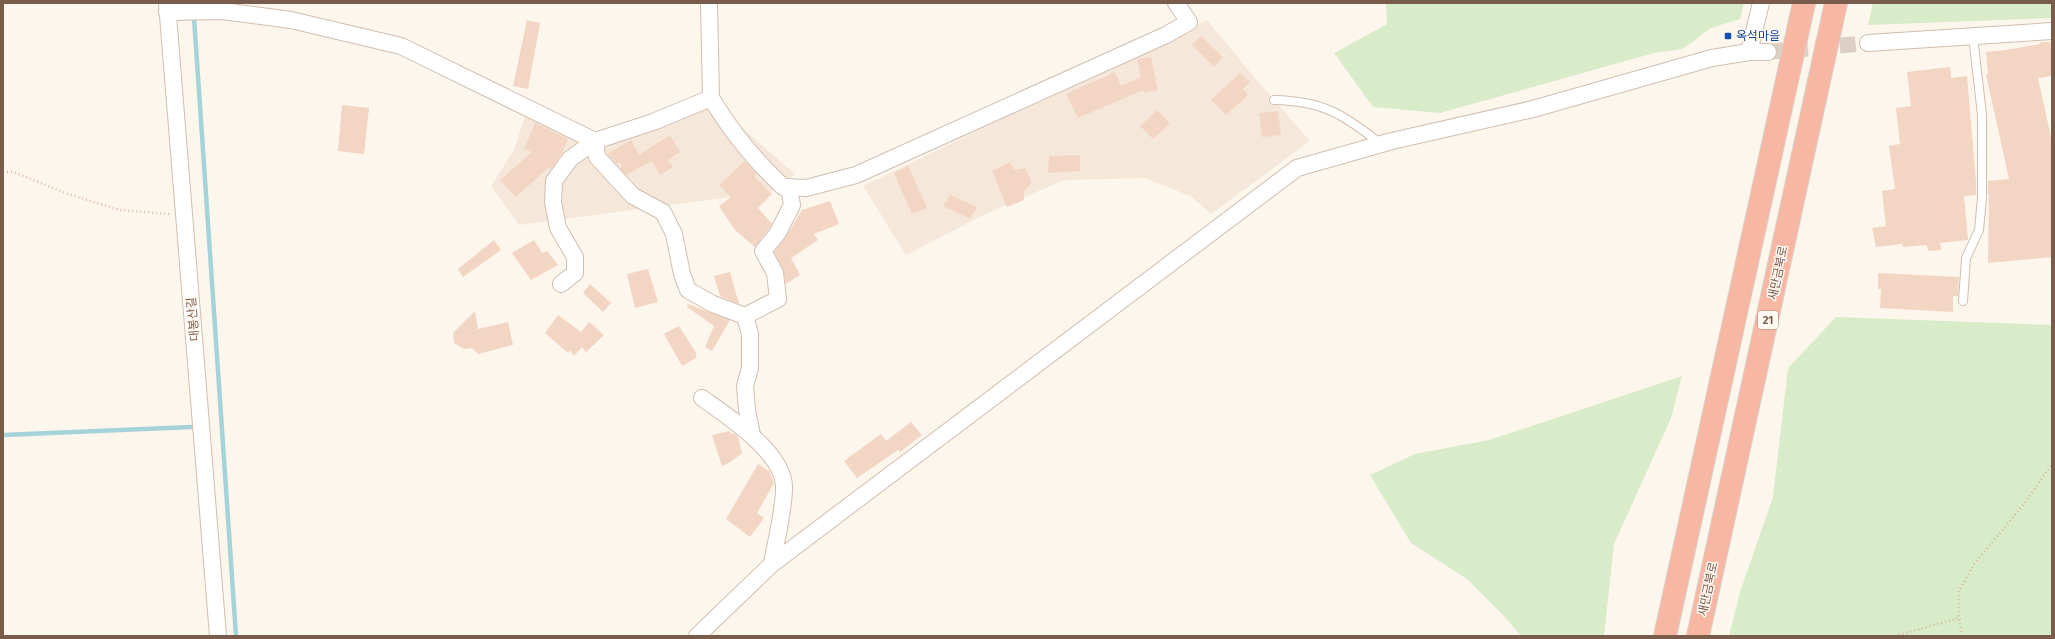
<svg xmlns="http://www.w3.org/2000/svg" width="2055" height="639" viewBox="0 0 2055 639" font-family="'Fira Sans','Noto Sans KR',sans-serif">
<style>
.residential{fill:#f5e8da}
.green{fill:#d8ecc9}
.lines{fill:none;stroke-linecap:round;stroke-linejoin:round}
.stream{stroke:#a5d3da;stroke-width:4.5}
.building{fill:#f3d5c3}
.street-tunnel{stroke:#dcd0c4;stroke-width:16;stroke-dasharray:16 8;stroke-linecap:butt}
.lane-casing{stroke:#d1beb0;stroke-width:10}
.street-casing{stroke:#d1beb0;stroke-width:18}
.highway-casing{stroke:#dad1cd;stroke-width:24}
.path{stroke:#d9b8a5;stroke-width:2.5;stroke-dasharray:1 3;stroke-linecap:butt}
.lane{stroke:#fff;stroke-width:8}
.street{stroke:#fff;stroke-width:16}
.highway{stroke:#f7b7a3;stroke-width:22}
.transit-dot{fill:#1a4fb4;stroke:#fffaf3;stroke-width:1.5}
.labels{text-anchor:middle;stroke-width:3;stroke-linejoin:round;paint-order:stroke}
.shield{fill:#fffaf3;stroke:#a28b7f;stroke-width:1}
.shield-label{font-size:11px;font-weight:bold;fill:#7a5c4d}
.transit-label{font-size:12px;fill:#164399;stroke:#fffaf3;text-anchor:start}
.street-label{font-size:12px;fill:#7a5c4d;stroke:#fffaf3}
</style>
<rect width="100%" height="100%" fill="#fdf6ec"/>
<g class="residential">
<path d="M1207 20 1255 78 1310 141 1211 214 1192 197 1145 178 1064 180 979 217 906 255 863 186Z"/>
<path d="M704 95 795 174 775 191 519 225 491 186 514 150 526 113 599 133Z"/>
</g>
<g class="green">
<path d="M1386 3H1744L1740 19 1711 28 1683 49 1654 53 1440 113 1373 107 1334 53 1387 24Z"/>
<path d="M1873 3H2052V18L1868 25Z"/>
<path d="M1836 317 2052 325V636H1729L1740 592 1773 497 1788 368Z"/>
<path d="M1682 376 1671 418 1614 544 1604 636H1521L1503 615 1467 579 1411 543 1370 475 1415 454 1489 440Z"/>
</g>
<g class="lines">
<g class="stream">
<path d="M193 3 236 636"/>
<path d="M3 435 192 427"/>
</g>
</g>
<g class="building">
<path d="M527 20 540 23 528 89 513 86Z"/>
<path d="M1201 36 1223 57 1214 67 1192 45Z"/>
<path d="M2040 42H2050L2052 47V76L2038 78 2052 142V257L1988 263 1989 194H1988V181L2009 179 1986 75 1988 74 1986 52 2006 50 2040 44Z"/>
<path d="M1151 57 1158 90 1144 93 1143 90 1078 118 1066 94 1115 72 1121 86 1141 77 1137 59Z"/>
<path d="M1950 67 1951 78 1967 76 1976 182V195L1964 196 1968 240 1940 243 1941 250 1928 251 1927 245 1903 247 1902 244 1876 247 1872 228 1886 226 1882 191 1895 189 1889 146 1900 144 1896 108 1911 106 1907 72Z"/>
<path d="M1240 73 1250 82 1243 89 1248 95 1226 115 1211 100Z"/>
<path d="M342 105 369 108 364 154 338 151Z"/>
<path d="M1157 110 1170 123 1153 139 1140 126Z"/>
<path d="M1278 111 1281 135 1262 137 1259 113Z"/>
<path d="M535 123 568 139 562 153 551 169 548 168 516 197 500 180 532 152 524 149Z"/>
<path d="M670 135 680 152 668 160 673 167 660 175 652 161 626 175 620 168 622 166 620 162 617 164 607 154 631 140 639 155Z"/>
<path d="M1080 155V171L1048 173 1049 156Z"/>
<path d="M745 161 757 174 754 176 772 194 758 208 772 224 755 247 735 230 719 206 731 197 719 185Z"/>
<path d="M1010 162 1014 170 1025 168 1032 183 1024 191V200L1007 207 992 171Z"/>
<path d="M908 166 927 208 912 214 894 173Z"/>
<path d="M950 195 977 207 970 219 943 206Z"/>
<path d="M830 201 839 224 814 234 818 240 791 258 800 275 786 284 783 269 774 252 785 238 802 210Z"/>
<path d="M494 240 501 250 463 277 458 269Z"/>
<path d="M534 240 542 253 547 251 558 265 531 280 512 253Z"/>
<path d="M648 269 658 302 635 308 627 274Z"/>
<path d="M730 272 739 304 720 296 714 276Z"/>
<path d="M1878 273 1959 277 1958 296H1953V312L1880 308 1881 289H1878Z"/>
<path d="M590 284 611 303 603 312 583 293Z"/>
<path d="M688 304 730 320 712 351 705 347 714 326 687 307Z"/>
<path d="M475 311 478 329 508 322 513 345 478 354 472 348 464 349 454 343 453 333Z"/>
<path d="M558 315 581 332 589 322 604 335 586 352 582 347 574 356 570 350 568 353 545 333Z"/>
<path d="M679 326 696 353V358L682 366 664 334Z"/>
<path d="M911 422 922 435 900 452 898 450 857 478 844 461 881 434 886 441Z"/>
<path d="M730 431 731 434H735L738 437 742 453 729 463 722 466 712 435Z"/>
<path d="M758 464 769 471 774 483 757 513 764 518 750 537 726 519Z"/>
</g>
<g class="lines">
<path class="street-tunnel" d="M1768 52 1868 43"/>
<g class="lane-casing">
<g id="lane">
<path d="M1274 100C1323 101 1343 114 1381 144"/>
<path d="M1963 301 1966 258 1979 230 1982 198V115L1973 36"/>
</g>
</g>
<g class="street-casing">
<g id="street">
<path d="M167 3 218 636"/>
<path d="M709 3 711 98"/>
<path d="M167 12 222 11 291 20 401 46 595 141 597 157 633 196 663 212 674 234 682 274 688 290 713 304 745 316 750 334V368L745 386 747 410 752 435"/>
<path d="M1868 43 2052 31"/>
<path d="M1749 52 1761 3"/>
<path d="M561 284 575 273V257L558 228 553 202 554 181 570 159 595 141 653 122 711 98C733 134 753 158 783 187L806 188 856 175 1166 35 1189 22 1176 3"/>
<path d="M745 316 778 299 775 273 763 251 777 234 792 205 789 187"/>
<path d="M702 398C727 416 785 453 784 488 784 511 776 540 772 564"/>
<path d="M697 636 772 564 1297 168 1392 141 1533 109 1712 58 1749 52H1768"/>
</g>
</g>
<g class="highway-casing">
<g id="highway">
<path d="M1665 636 1804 3"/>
<path d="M1698 636 1836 3"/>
</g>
</g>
<g class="path">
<path d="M3 172H13L68 194 120 210 170 214"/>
<path d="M1895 636 1959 618"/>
<path d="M1962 636 1959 618V591L1974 564 2024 504 2052 464"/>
</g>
<use href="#lane" class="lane"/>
<use href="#street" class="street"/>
<use href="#highway" class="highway"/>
</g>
<rect class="transit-dot" x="1724" y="32" width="8" height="8" rx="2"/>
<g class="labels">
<rect class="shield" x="1758" y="311" width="20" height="18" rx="3"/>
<g class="shield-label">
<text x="1768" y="324">21</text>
</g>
<g class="transit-label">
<text x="1736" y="40">옥석마을</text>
</g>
<g class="street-label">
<text transform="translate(1778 273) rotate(-78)" y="4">새만금북로</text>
<text transform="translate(193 319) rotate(-95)" y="4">대봉산길</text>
<text transform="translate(1708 589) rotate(-78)" y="4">새만금북로</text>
</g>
</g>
<rect width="2055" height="639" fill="none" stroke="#7a5c4d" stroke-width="8"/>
</svg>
